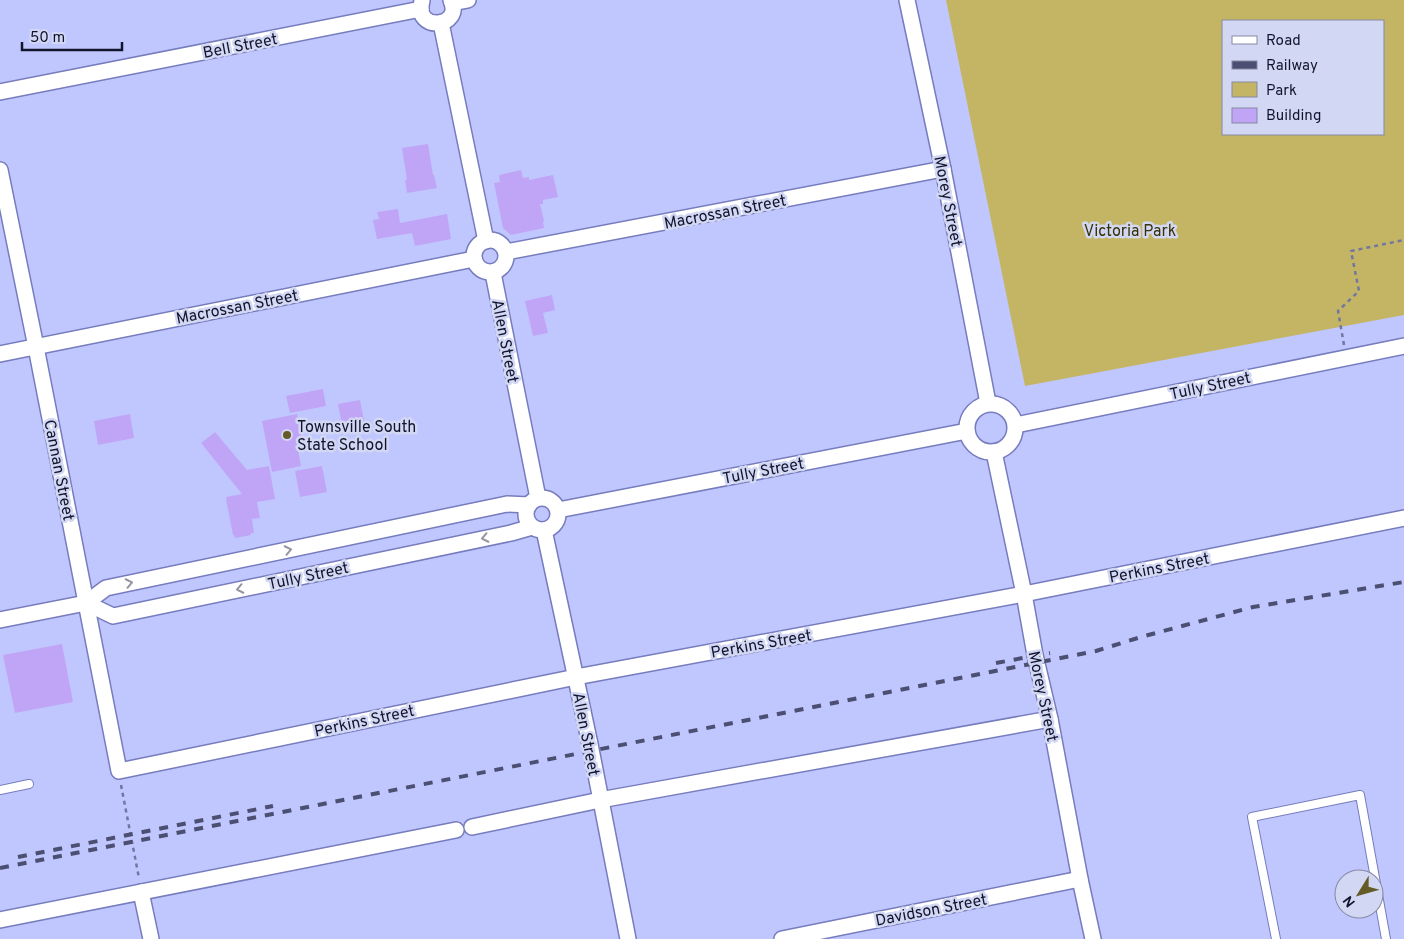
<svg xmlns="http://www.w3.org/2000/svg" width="1404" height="939" viewBox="0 0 1404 939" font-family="Overpass,sans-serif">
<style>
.green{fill:#c4b564;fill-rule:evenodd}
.building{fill:#c0a5f7}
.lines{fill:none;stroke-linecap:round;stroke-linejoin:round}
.service-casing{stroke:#767cbd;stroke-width:10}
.minor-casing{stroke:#767cbd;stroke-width:18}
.path{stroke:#7276a0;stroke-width:2.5;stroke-dasharray:4 4;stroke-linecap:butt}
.service{stroke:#fff;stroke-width:8}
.minor{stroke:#fff;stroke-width:15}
.rail{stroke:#4b4f71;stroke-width:4;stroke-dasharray:9 9;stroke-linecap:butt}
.oneway{stroke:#9495a0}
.poi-dot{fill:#645b27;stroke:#d2d7f3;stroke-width:2}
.labels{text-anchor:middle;stroke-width:5;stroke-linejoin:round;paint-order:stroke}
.street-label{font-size:16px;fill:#12142c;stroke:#d2d7f3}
.park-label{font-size:16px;fill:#393207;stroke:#d2d7f3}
.poi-label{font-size:16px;fill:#12142c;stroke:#d2d7f3;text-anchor:start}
</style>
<rect width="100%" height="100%" fill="#c0c7ff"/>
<path class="green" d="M946 0H1404V315L1025 386ZM1223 21H1383V134H1223Z"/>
<g class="building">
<path d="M428 144 433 175H434L437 188 407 193 405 180H407L402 148Z"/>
<path d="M521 170 523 178 529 177V180L553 175 558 197 543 200V204H540L544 221 543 222 544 228 511 235 503 228 494 183 500 182 499 175Z"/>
<path d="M398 209 400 223 447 214 451 239 415 246 412 233 377 239 373 220 379 219 377 212Z"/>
<path d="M552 295 555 310 543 313 548 333 533 336 525 301Z"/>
<path d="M323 389 326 406 290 413 286 396Z"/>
<path d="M360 400 364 421 342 425 338 404Z"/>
<path d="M130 414 134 438 98 445 94 421Z"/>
<path d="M297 414 303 443 297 444 301 466 272 472 262 421Z"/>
<path d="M215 432 247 470 269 466 275 499 257 502 260 518 252 519 254 533H251V535L235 538 234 535H233L226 499H227L226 497 242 494 201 443Z"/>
<path d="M322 466 327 492 300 497 295 471Z"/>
<path d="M62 644 73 702 15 713 3 655Z"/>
</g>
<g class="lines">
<g class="service-casing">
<g id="service">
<path d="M0 790 29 784"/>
<path d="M1276 939 1252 817 1360 795 1386 939"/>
</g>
</g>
<g class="minor-casing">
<g id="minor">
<path d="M907 0 943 169 988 403"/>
<path d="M422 1C413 33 464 28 451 0"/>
<path d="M452 3 468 0"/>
<path d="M441 23 486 241"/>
<path d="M0 92 421 9"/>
<path d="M0 170 36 347 119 771 576 677 1024 594 1404 518"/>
<circle cx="490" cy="256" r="16"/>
<path d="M506 252 943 169"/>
<path d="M493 273 538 498"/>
<path d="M0 354 474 259"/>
<circle cx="991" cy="428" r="24"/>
<path d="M1016 425 1404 346"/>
<path d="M994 452 1024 594 1035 655 1050 719 1080 879 1093 939"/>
<circle cx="542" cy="514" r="16"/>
<path d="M558 510 967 431"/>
<path d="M544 530 590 744 628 939"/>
<path d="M86 603 113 616 511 533 532 527"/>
<path d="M0 620 86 603 106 588 507 504 529 505"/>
<path d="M472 827 600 800 1050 719"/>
<path d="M141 892 151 939"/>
<path d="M0 920 456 830"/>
<path d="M782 939 1080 879"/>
</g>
</g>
<g class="path">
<path d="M1344 345 1338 311 1359 291 1351 251 1404 240"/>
<path d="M121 785 139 878"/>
</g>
<use href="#service" class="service"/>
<use href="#minor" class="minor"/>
<g class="rail">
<path d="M996 663 1050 653"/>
<path d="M18 857 273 806"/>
<path d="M0 868 1096 651 1141 637 1253 607 1404 582"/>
</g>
</g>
<defs><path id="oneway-chevron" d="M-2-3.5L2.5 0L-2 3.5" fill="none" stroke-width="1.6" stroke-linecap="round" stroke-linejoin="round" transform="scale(1.25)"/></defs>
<g class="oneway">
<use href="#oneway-chevron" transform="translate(485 538) rotate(168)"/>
<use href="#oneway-chevron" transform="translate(288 550) rotate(-12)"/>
<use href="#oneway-chevron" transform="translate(129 583) rotate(-12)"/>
<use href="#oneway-chevron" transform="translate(240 589) rotate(168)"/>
</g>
<circle class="poi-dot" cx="287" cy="435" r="5"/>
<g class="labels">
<g class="street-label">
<text transform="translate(240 45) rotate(-11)" y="6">Bell Street</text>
<text transform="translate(949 201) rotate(79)" y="6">Morey Street</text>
<text transform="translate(725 211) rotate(-11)" y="6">Macrossan Street</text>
<text transform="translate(237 306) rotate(-11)" y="6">Macrossan Street</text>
<text transform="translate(506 341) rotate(79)" y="6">Allen Street</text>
<text transform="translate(1210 385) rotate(-12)" y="6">Tully Street</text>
<text transform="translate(60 470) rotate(79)" y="6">Cannan Street</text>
<text transform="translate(763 470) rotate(-11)" y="6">Tully Street</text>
<text transform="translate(1159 567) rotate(-11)" y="6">Perkins Street</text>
<text transform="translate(308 575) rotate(-12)" y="6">Tully Street</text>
<text transform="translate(761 643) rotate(-10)" y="6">Perkins Street</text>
<text transform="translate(1044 696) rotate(78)" y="6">Morey Street</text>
<text transform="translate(364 720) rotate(-12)" y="6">Perkins Street</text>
<text transform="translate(587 734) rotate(79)" y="6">Allen Street</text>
<text transform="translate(931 909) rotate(-11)" y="6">Davidson Street</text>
</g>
<g class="park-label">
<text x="1130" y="236">Victoria Park</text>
</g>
<g class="poi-label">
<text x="297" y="432">Townsville South<tspan x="297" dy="18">State School</tspan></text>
</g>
</g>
<rect x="1222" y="20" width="162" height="115" fill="#d2d7f3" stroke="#8589a3"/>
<rect x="1232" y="36" width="25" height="8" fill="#ffffff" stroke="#8589a3"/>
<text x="1266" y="45" font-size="15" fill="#12142c">Road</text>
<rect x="1232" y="61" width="25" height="8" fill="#4b4f71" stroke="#8589a3"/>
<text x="1266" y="70" font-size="15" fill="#12142c">Railway</text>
<rect x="1232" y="82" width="25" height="15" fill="#c4b564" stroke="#8589a3"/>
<text x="1266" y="95" font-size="15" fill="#12142c">Park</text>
<rect x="1232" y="108" width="25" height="15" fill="#c0a5f7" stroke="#8589a3"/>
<text x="1266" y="120" font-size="15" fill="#12142c">Building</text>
<g transform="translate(1359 894) rotate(233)"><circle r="24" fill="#d2d7f3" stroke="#8589a3"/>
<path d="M0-4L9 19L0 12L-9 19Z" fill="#645b27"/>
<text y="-8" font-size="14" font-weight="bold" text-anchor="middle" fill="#12142c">N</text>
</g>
<path d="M22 42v8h100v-8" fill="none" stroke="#12142c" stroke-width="2.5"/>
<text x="30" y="42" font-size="15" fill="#12142c" stroke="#d2d7f3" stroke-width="4" paint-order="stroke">50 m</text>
</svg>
